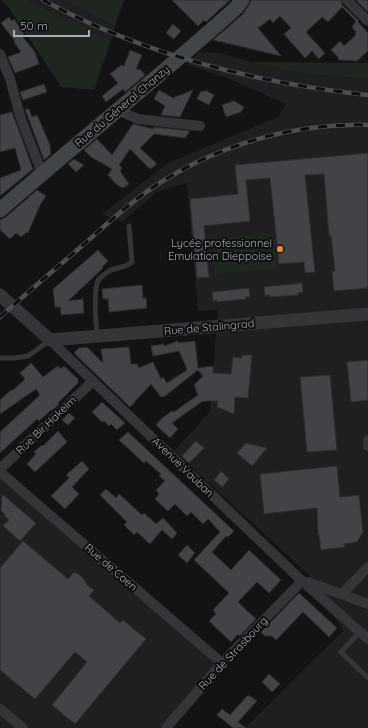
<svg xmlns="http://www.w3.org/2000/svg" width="368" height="728" viewBox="0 0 368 728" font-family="Quicksand,sans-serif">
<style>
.built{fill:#1e1f21}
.green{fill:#1f261f}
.building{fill:#414347;stroke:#2c2d30}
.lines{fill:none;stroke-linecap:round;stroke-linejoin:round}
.service{stroke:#333539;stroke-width:5}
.minor{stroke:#333539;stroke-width:10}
.tertiary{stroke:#333539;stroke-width:13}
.secondary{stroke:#424548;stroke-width:15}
.rail-casing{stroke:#4a4e52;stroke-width:4.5}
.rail{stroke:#0d0e0f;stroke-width:3;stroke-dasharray:9;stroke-linecap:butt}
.poi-dot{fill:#ea8634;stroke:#0d0e0f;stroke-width:1.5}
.labels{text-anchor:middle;stroke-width:4;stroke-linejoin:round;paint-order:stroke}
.street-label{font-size:11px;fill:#a4acb4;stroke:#0d0e0f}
.poi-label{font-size:11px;fill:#a4acb4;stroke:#0d0e0f;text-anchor:end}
</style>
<rect width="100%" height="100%" fill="#121314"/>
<g class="built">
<path d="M28 0H64L115 26 111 40Z"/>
<path d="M199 52 221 53 250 62 305 74 368 79V728H245L343 631 309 575 174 451 210 412 218 310 198 311 187 183 157 192 122 222 102 214 168 163 278 117 286 104 225 77 187 65Z"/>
<path d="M0 467 215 663 163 728H0Z"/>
</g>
<g class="green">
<path d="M1 0H28L111 40 94 90 61 87 9 8Z"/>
<path d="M64 0H124L115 26Z"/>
<path d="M250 62 368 63V79L305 74Z"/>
<path d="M275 233 278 268 215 274 212 239Z"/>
</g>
<g class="building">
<path d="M172 0H230L206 22 204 20 198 26Z"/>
<path d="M251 0H341L342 5 359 21 358 22 368 33V51L357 61 339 60 338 57 331 50 340 41 344 46 356 35 355 33 356 32 352 27 356 21 342 7 328 22 322 17 306 32 325 53 319 59 312 51 305 58 284 34 291 28 280 16 273 23 270 19 258 28 281 56 213 40 242 15 249 5Z"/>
<path d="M356 0H368V12Z"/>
<path d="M9 17 12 21 14 19 24 34 22 36 35 52 39 64 15 73 8 57 21 52 14 42 15 41 1 23Z"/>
<path d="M173 24 181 31 174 39 166 33Z"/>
<path d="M130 50 142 55 136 69 141 70 145 75 125 92 123 89 106 102 102 96 118 83 110 74 121 65 124 66Z"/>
<path d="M44 84 47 92 23 100 20 92Z"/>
<path d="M159 90 173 98 193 90 180 117 161 115 165 106 154 99Z"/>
<path d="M205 90 214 95 209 105 197 99 201 91 204 92Z"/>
<path d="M234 101 244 107 241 112 226 117 222 105Z"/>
<path d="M25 109H29L32 117 37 115 50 145 51 154 44 160Z"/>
<path d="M12 112 33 169 0 196V178L21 170 15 148 0 152V115Z"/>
<path d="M133 124 153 129 154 127 190 131 185 138 154 134 140 148 157 164 150 169 130 149 119 165 122 168 120 171 129 184 123 188 117 185 108 175 112 169 91 157 84 150 97 139 112 155Z"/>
<path d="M368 153V288L334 291 332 271H335L331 236H329L324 174 305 175 315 272 305 273 304 262 279 264 270 178 246 180 250 221 204 226 209 277 197 278 190 199 238 194 235 165Z"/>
<path d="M74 159 84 165 76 172 68 164Z"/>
<path d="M37 190 46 196 40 205 28 233 27 232 21 237 16 233 10 239 0 230V220L6 217Z"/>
<path d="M98 250 108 261 102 267 103 268 68 301 83 299 84 313 61 315 60 307H55L53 289Z"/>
<path d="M302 283 303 292 298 293V295L270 297V295L265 296 264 287Z"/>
<path d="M142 285 143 298H146L147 308 109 312 108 299H103L102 289Z"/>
<path d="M249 288 250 297H246V299L217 302V300L213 301 212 292Z"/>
<path d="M178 341V343L195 341 198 368 213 366V373L231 374 233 357 242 358V355H252L248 398 235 397 234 414 217 407 218 401H208L201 402 172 423 178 429 170 438 156 425 162 418 172 411 174 412 198 395 194 385 203 376 198 370 165 396 161 397 151 384 130 407 74 353 79 348 87 347 103 363 101 349 129 347 131 364H138V368L153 362 161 379 163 377 167 383 187 370 184 362 179 351 153 356 151 346 164 344V346Z"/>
<path d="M368 360V400L351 402 347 362Z"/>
<path d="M31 363 43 377 58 366 61 369 64 366 78 379V383L58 403 59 404 52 411 51 410 39 421 37 419 0 453V432L40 395 36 389 0 414V400L11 390 12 391 25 379 20 373Z"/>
<path d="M330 375 337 450 307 452 300 377Z"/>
<path d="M102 402 125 423 117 430 111 424 109 426 104 421 102 422 92 412Z"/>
<path d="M69 413 75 418 68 425 62 420Z"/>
<path d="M58 431 67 442 35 472 27 464 36 454 34 452 42 445 43 446Z"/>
<path d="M128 432 234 531 228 537 226 536 212 552 231 570 249 550 281 580 269 593 257 582 238 602 256 619 240 636 238 634 231 642 209 621 216 614 213 610 229 593 194 560 220 532 208 519 203 524 191 512 187 516 175 504 168 511 155 499 159 494 156 490 165 481 159 476 161 474 146 461 144 463 119 440Z"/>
<path d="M196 441 204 448 189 463 182 456Z"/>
<path d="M246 443 267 448 252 466 237 453Z"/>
<path d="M82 461 89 469 72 487 79 494 65 509 51 496 69 478 66 475Z"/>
<path d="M337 466 340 497 359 495 363 532 357 542 344 544 345 547 321 550 319 535 318 534 317 508 264 514 260 474Z"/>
<path d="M221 471 229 479 222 487 214 480Z"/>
<path d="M106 489 116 498 119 494 142 515 144 513 156 524 163 518 177 533 172 539 162 530 150 544 137 532 134 535 124 525 127 522 100 495Z"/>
<path d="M2 494 36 523 20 541 3 526 9 520 4 515 5 514 1 511Z"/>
<path d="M23 541 68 579 74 572 80 575 85 581 87 585 94 590 89 596 120 623 123 620 146 639 75 724 52 705 87 662 75 652 35 699 0 670V568Z"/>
<path d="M187 545 195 553 187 563 178 555Z"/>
<path d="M299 593 337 628 329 637 303 612 276 640 272 636H265L261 632Z"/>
<path d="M269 674 280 684 272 692 262 682Z"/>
<path d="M247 696H250L257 701 238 722 246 728H233L217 715 222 709 230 715Z"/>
</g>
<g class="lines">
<g class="service">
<path d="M97 335C96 324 93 288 99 279 101 277 106 273 109 271 117 267 125 268 132 262L129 226"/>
<path d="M0 358H15L28 356 50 340"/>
<path d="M360 632 341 652 368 678"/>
</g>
<g class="minor">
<path d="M347 0 368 21"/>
<path d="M0 54 10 79 21 119 42 173"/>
<path d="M117 110 138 119 200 126"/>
<path d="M50 340 302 581 368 639"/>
<path d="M368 440V446"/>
<path d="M0 469 93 381"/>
<path d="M0 472 222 663"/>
<path d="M308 582 368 604"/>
<path d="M342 594 368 567"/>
<path d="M0 709 23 728"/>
<path d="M166 728 222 663 302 581"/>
</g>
<path class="tertiary" d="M0 295 50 340 368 314"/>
<path class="secondary" d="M0 210C78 142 159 77 236 8L242 0"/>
<g class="rail-casing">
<g id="rail">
<path d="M43 0C142 54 256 83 368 95"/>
<path d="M0 317C27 293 55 269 83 245 106 225 129 203 155 186 217 145 293 123 368 125"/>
</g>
</g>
<use href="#rail" class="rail"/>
</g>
<circle class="poi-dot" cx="280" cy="249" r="4"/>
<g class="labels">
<g class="street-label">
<text transform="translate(122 106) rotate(-40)" y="4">Rue du Géneral Chanzy</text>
<text transform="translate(209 327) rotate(-5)" y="4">Rue de Stalingrad</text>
<text transform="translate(46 425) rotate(-44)" y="4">Rue Bir Hakeim</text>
<text transform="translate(183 467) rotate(44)" y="4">Avenue Vauban</text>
<text transform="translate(111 567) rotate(41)" y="4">Rue de Caen</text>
<text transform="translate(233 653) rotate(-47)" y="4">Rue de Strasbourg</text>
</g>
<g class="poi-label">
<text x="272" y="247">Lycée professionnel<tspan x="272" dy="13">Emulation Dieppoise</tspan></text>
</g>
</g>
<path d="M14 30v6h75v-6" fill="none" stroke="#a4acb4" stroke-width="2"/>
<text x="20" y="30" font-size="12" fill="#a4acb4" stroke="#0d0e0f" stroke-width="3" paint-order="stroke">50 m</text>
</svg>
